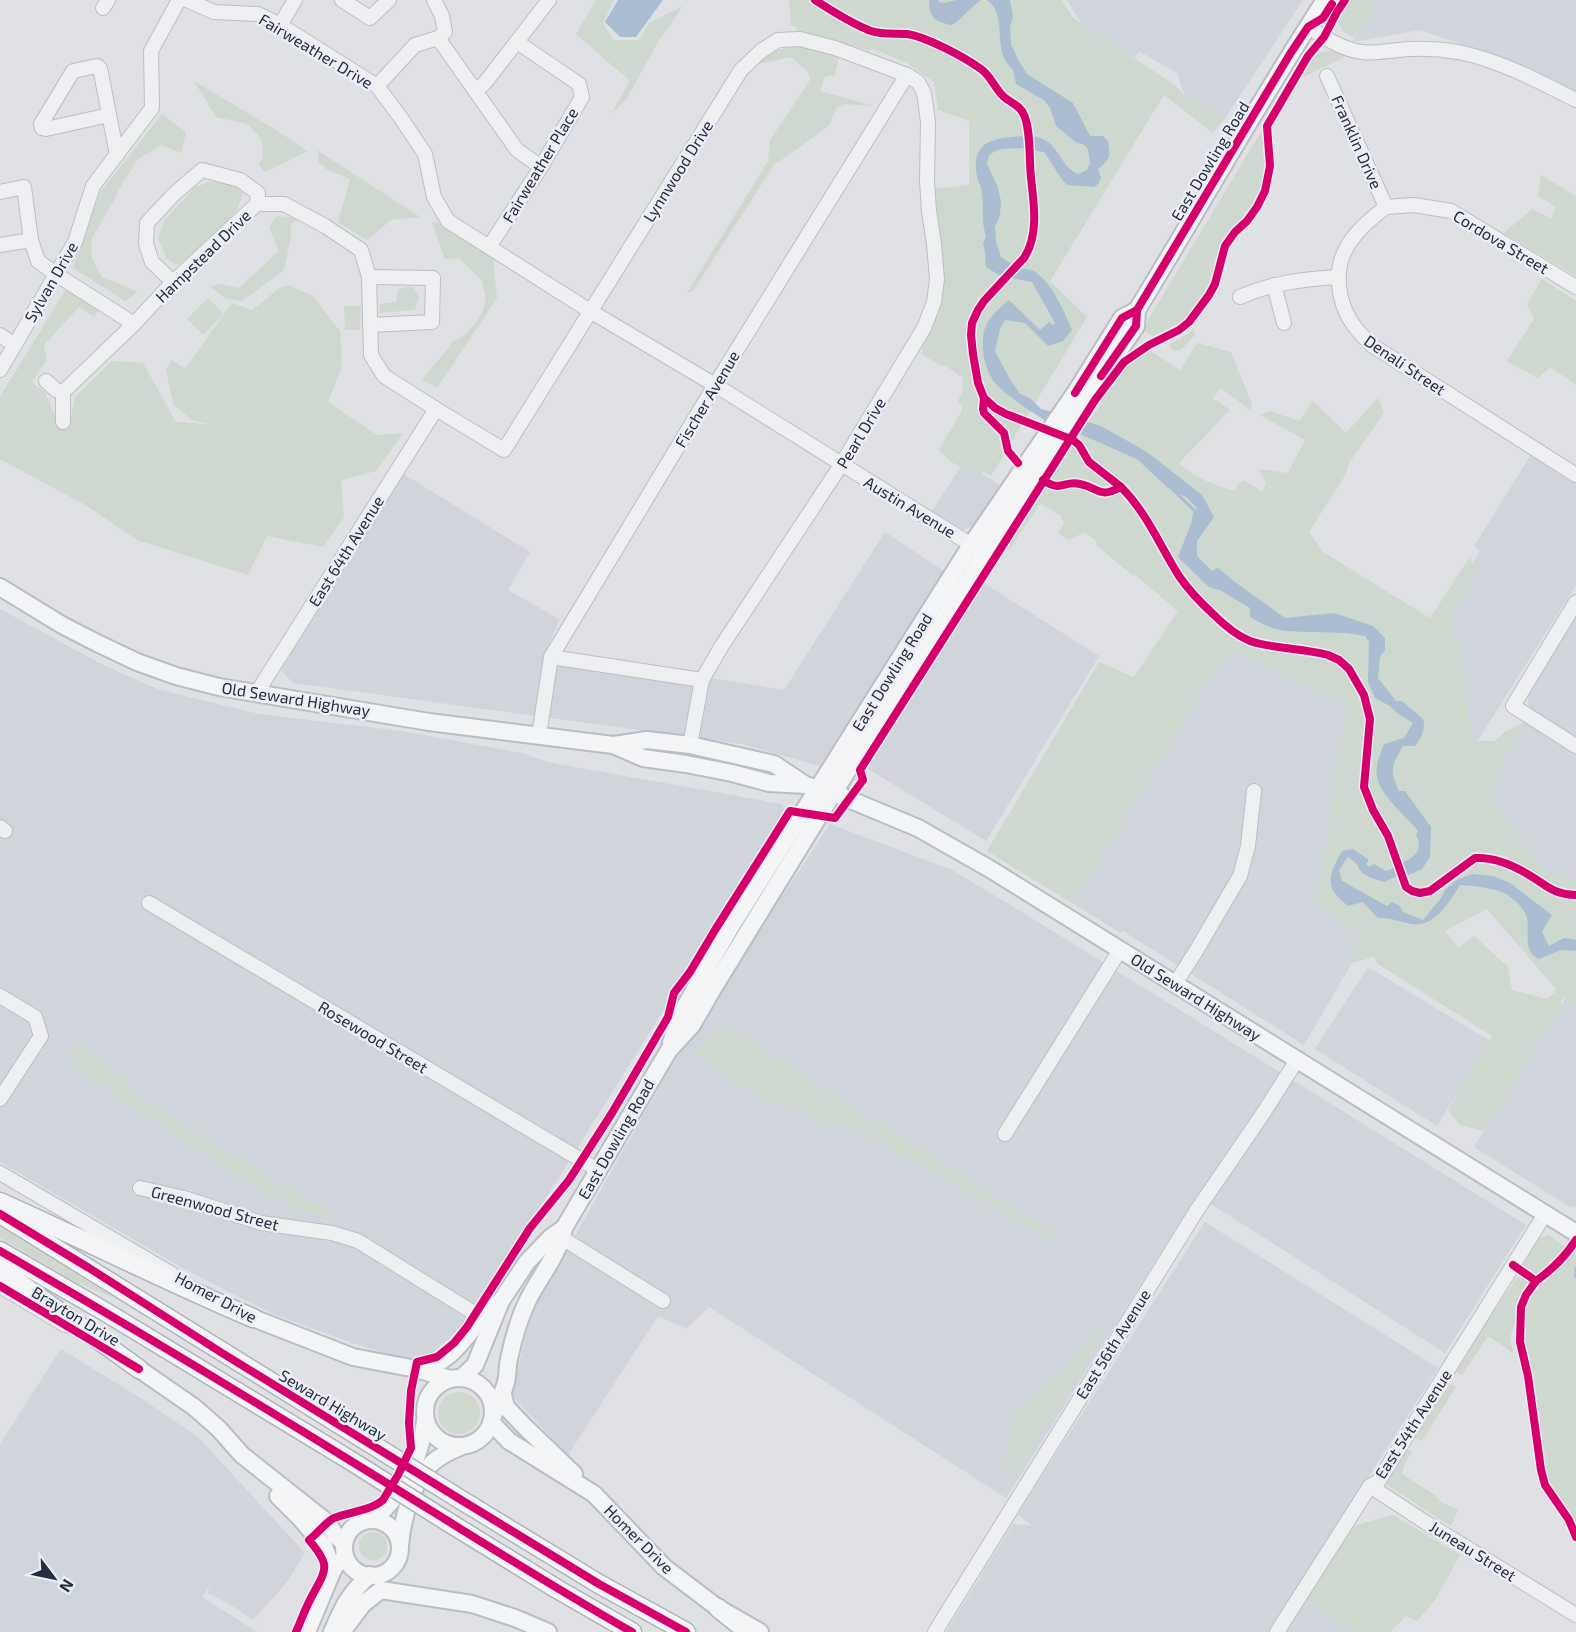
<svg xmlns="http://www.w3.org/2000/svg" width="1576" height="1632" viewBox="0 0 1576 1632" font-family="'Exo 2',sans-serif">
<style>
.built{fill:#d0d4db}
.green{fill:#ced8ce;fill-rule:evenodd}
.water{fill:#aabdd1}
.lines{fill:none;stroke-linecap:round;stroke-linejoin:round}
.stream{stroke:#aabdd1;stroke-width:3}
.minor-casing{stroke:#bdbfc2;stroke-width:16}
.major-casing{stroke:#bbbec2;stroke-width:20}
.highway-casing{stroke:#b1b4b9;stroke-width:21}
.minor{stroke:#eeeff1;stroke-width:14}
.major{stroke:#f3f4f5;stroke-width:16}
.highway{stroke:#f3f4f5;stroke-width:18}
.highway-bridge-casing{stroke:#b1b4b9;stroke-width:21;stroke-linecap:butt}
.highway-bridge{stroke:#f3f4f5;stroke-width:18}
.cycleway-casing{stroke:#ebeff5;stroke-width:11}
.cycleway{stroke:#d6006c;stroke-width:8}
.labels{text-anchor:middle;stroke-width:5;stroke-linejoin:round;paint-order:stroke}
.street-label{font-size:16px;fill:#252d3e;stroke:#ebeff5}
</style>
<rect width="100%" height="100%" fill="#dfe1e4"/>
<g class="built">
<path d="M1067 0H1303L1225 118 1185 96 1177 73 1139 51 1135 58 1082 24Z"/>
<path d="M1378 0H1576V92L1511 61 1420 30 1352 42Z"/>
<path d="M1532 453 1576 480V585L1477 742H1467L1437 622 1480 551 1474 546Z"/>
<path d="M964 462 1001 486 982 515 972 526 963 530 932 511Z"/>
<path d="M402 473 530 552 508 590 559 619 545 655 686 674 784 690 885 532 945 572 820 766 742 744 293 683 281 670Z"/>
<path d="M982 582 1099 656 986 841 865 767Z"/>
<path d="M0 609 105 666 160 690 259 714 401 731 522 753 547 762 782 804 786 814 563 1171 466 1323 434 1352 413 1361 355 1344 273 1314 186 1270 0 1162Z"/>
<path d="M1576 616V879L1544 870 1489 799 1518 726 1531 715 1527 696Z"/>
<path d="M1229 648 1347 704 1317 903 1362 936 1352 963 1304 1045 1123 931 1121 933 1072 903Z"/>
<path d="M830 824 952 870 1017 909 1526 1225 1445 1353 1197 1195 1006 1498 709 1307 686 1329 658 1316 568 1455 512 1396 533 1303 572 1241 680 1050Z"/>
<path d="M1368 967 1490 1041 1437 1126 1315 1049Z"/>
<path d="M1565 999 1576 1006V1206L1570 1207 1474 1147Z"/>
<path d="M1205 1222 1438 1368 1270 1632H946L1013 1524 1033 1526 1018 1515 1026 1501Z"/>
<path d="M61 1349 142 1399 198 1437 305 1553 287 1582 253 1620 226 1602 207 1593 211 1584 202 1597 257 1632H0V1444Z"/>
<path d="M1305 1599 1357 1632H1284Z"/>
</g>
<g class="green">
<path d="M596 0H614L603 23 614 40H639L649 23 683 6 658 42 627 98 611 114 630 81 576 34Z"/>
<path d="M789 0H1062L1073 18 1172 83V84L1175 85 1185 96 1225 118 1213 133 1164 95 1050 281 1087 317 991 476 983 471 982 476 953 463 939 450 961 412 962 405 958 401 962 392 963 378 945 365 942 366 921 354 923 350 919 347 942 282 943 253 934 189 969 185V121L938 110 934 82 905 62 871 48 870 51 855 46 827 52 839 56 835 75 825 76 820 91 874 106 844 104 837 107 829 125 814 137 774 165 693 291 687 293 768 161 770 140 810 80 808 72 791 57 757 64 777 50 799 45 796 27 791 26Z"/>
<path d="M1350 0H1378L1354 38 1343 31 1336 19Z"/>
<path d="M1331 50 1344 55 1343 58 1299 79 1298 78 1312 55Z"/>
<path d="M194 81 276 130 308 151 265 172 259 165 263 157 262 140 248 124 216 117Z"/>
<path d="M162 114 186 132 181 153 162 145 138 159 120 187 114 200 91 240 92 258 102 278 113 281 137 292 125 301 73 268 99 194Z"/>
<path d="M1264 127C1267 154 1268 188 1250 211 1243 220 1231 227 1226 238 1219 251 1218 263 1213 277 1208 293 1197 311 1183 322 1175 329 1164 333 1155 338L1145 331V325Z"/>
<path d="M317 150 420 217 391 220 367 240 338 222 350 179 328 170 319 163Z"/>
<path d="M1541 175 1576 196V276L1504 233 1532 209 1551 218 1556 207 1538 196Z"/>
<path d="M208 182 233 184 243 193 237 210 198 251 177 265 166 258 158 237 165 220 194 188Z"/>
<path d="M277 216 297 218 290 227 291 237 284 270 242 301 226 299 210 286 219 284 239 288 279 251 269 227Z"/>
<path d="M432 222 443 224 493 258 497 298 437 388 422 380 453 342 467 333 478 320 482 313 486 299 482 280 459 258 445 259Z"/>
<path d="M1542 279 1576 301V385L1550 367 1538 378 1507 361 1534 319 1527 304Z"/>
<path d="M288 285 313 296 340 331 342 366 328 402 377 435 403 433 376 471 341 480 344 517 323 547 267 536 248 575 137 540 87 506 0 459V397L66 289 99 309 94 317 79 307 44 345 47 359 32 382 45 392 55 416 71 418 75 397 112 361 143 363 176 422 208 424 192 420 173 404 166 369 172 360 185 369 232 303 252 310 278 289Z"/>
<path d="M406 287H413L419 297 415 310 379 313 380 304 396 302 398 290Z"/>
<path d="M208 298 224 314 203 335 187 319Z"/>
<path d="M344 306H361L360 330H345Z"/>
<path d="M1193 329 1195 335 1181 350 1174 351 1171 348 1170 344C1178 339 1186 337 1193 329Z"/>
<path d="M1197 343 1231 352 1252 404 1250 410 1221 388 1213 398 1230 410 1179 463C1189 475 1218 487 1234 490L1243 480 1262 491 1266 483 1259 469 1288 473 1305 440 1260 415 1270 411 1299 421 1313 401 1346 433 1378 398 1384 413 1349 463 1346 474 1309 532 1323 552 1430 618 1470 557 1476 574 1448 621 1458 639 1472 741H1495L1506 731 1518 726 1489 799 1544 870 1576 879V1006L1563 998 1560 1003 1562 1004 1484 1131 1460 1125 1448 1110 1492 1036 1378 964 1374 957 1352 963 1361 935 1317 903 1347 704 1229 648 1072 903 987 851 1099 662 1134 677 1178 611 1135 575 1133 576 1096 545V541L1085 532 1069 540 1058 534 1064 523 1061 516 1040 503 1010 549 1006 548 1004 546 1042 484H1047L1051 479 1049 478 1063 460 1101 404V402L1123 368 1149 350 1180 370ZM1487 909 1557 990 1547 999 1512 990 1508 967 1474 936 1458 948 1445 931Z"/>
<path d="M726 1026C835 1097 945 1164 1054 1234L1067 1248 845 1123 821 1125 797 1106 768 1104 693 1052Z"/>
<path d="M79 1046 129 1080 133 1091 228 1153 326 1210 325 1219 282 1202 120 1100 103 1085 70 1064 74 1050Z"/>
<path d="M0 1227 116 1299 76 1282 0 1238Z"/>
<path d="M1549 1235 1576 1254V1543L1543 1488 1516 1342 1519 1309 1510 1338 1513 1353 1488 1336 1462 1375 1456 1372 1471 1344 1516 1279 1538 1238Z"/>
<path d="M1100 1325 1108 1328 1016 1474 1002 1467 1010 1435 1020 1405 1045 1387 1066 1367 1085 1341Z"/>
<path d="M1449 1383 1456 1387 1422 1441 1415 1438Z"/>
<circle cx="459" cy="1413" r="21"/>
<path d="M1405 1447 1412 1452 1404 1465 1402 1474 1433 1494 1443 1503 1458 1510 1451 1526 1384 1483Z"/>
<path d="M1393 1515 1460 1555 1435 1600 1417 1621 1406 1616 1390 1632H1357L1305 1599 1350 1527Z"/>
<circle cx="373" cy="1546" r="14"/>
</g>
<g class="water">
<path d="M618 0H663L636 37H620L605 22Z"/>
<path d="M929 0H938L939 2 944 3 956 0H981C970 7 964 17 952 25 935 22 929 18 929 0Z"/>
<path d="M987 0H1010L1013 16 1010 28 1011 44 1019 61 1027 74 1073 103 1090 136H1103L1108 141C1111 158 1110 158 1098 169L1101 178 1098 184 1094 187 1067 185C1057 175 1052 162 1044 152L1031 150 1029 135C1036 137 1043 138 1048 142 1060 151 1064 170 1079 174L1087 170 1090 163 1088 149 1083 144 1077 143 1056 126 1050 108 1044 100 1016 84 1013 70C993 52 1005 27 994 7 992 4 989 2 987 0Z"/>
<path d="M1025 136V148L1004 149 997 150 989 155 987 164 997 185 1001 201 1000 215 995 227 996 242 1001 257 1014 266 1002 277 986 267C985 259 986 251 983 245L986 236C981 221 984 209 982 194 982 187 978 182 977 176 970 139 996 138 1025 136Z"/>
<path d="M1020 268C1025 269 1031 269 1035 272 1051 281 1065 313 1072 330L1063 341 1048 346 1025 323 1005 320 1000 329 995 351 1010 379 1020 394 1030 398 1041 409 1052 412 1046 421C1029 410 1011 399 997 385 985 374 979 344 985 328 989 317 999 308 1009 300L1040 330 1049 322 1053 325 1055 323 1032 282 1011 278Z"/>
<path d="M1088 422 1101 426 1147 452 1202 495 1214 517 1197 541V556L1212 571 1218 568 1235 582 1285 618 1334 613 1373 626 1385 638V650L1380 657 1378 678 1396 701H1402L1424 720C1424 731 1422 737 1415 746H1403C1392 765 1389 770 1399 791H1405L1431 827 1430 857 1422 869 1405 877 1401 863C1414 858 1424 850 1416 835L1418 831C1407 817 1379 794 1377 777 1375 766 1380 754 1384 744L1404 738 1413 723 1397 713 1390 706 1375 698 1368 682 1369 642 1365 636C1337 630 1308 634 1280 630 1269 628 1259 622 1250 617V608L1220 590 1209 587 1178 557 1197 508 1186 497 1168 488 1137 459 1080 434Z"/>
<path d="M1353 849 1369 860 1366 864 1369 867 1374 864 1386 871 1396 867 1399 875 1384 882C1373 878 1360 876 1357 864L1348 857 1339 870 1342 881 1387 906 1392 902 1400 906 1403 912 1423 920 1441 898 1445 890 1458 879 1472 874 1493 876 1510 883 1552 915 1542 932 1549 946 1564 938 1576 940V951L1561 950 1539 959C1522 951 1530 933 1527 918 1525 909 1514 899 1506 894 1499 889 1470 885 1460 885 1449 902 1435 928 1411 924 1399 922 1390 917 1378 918L1363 902 1348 906C1343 902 1338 897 1334 892 1325 880 1336 862 1342 851Z"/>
</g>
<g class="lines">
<g class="stream">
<path d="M1004 271 1018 275"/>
<path d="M1073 425 1087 430"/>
<path d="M1172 489 1195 511 1193 521"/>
<path d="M1576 1268V1277"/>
</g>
<g class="minor-casing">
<g id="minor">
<path d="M187 0 214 12 258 14 280 25 377 86 401 118 425 154 434 197 448 221 590 311 715 385 978 549"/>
<path d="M342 0 370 18 389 0"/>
<path d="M434 0 442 16 445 32 438 38"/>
<path d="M103 8 108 0"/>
<path d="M280 25 295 0"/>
<path d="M1308 27C1324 37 1343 50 1362 52 1374 54 1386 51 1398 50 1416 48 1440 49 1458 52 1499 60 1538 81 1576 100"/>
<path d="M1327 76 1386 207"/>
<path d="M377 86 415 45 438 38 517 150 541 167"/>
<path d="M475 91 484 84 549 0"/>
<path d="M109 115 46 129 42 128 41 124 73 71 97 66 100 68 117 155"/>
<path d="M0 192 24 187 31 240 38 261 57 275 134 324"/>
<path d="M1386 207C1369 220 1351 235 1343 255 1335 274 1339 301 1349 318 1355 329 1364 338 1373 346L1576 475"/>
<path d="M1386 207 1414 205 1451 211 1576 287"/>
<path d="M0 245 31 240"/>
<path d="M489 247 541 167 582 97 579 84 517 42"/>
<path d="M369 277 433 278 432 322 370 325"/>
<path d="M173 282 152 262 146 244 147 223 174 194 202 170 240 180 258 193 257 204"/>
<path d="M1274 285 1284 323"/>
<path d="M1240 297C1271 283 1304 279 1338 277"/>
<path d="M0 335 15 345"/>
<path d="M0 370 75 242 93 186 152 108 151 51 179 0"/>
<path d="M46 381 56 390 63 392"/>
<path d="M63 392 134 324 173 282 257 204H284L325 226 361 250 369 277 371 355 384 376 436 409 504 450 741 70 761 51 778 40 800 39 835 48 907 75 918 82 924 93 928 122 927 181 929 211 934 244 937 279 934 302 924 328 841 465 721 647 702 680 690 745"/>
<path d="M63 422V392"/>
<path d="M1576 602 1513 706 1576 746"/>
<path d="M551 657 702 680"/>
<path d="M256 694 436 409"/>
<path d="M539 735 551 657 715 385 907 75"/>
<path d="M0 827 5 831"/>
<path d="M149 903 598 1170"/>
<path d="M1175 984 1196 951 1240 876 1248 846 1254 791"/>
<path d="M0 996 35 1017 41 1036 0 1099"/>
<path d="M1005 1134 1120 950"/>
<path d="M0 1173 172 1274"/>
<path d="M140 1188 184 1198 261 1223 332 1233 358 1241 482 1318"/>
<path d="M562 1238 663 1301"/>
<path d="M0 1286 65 1325"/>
<path d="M1370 1486 1425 1522 1576 1615"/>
<path d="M935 1632 1197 1210 1264 1112 1297 1060"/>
<path d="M1277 1632 1370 1486 1378 1482 1545 1214"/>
</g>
</g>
<g class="major-casing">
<g id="major">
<path d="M0 587 62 625 97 643 137 662 176 676 219 687 429 722 613 745 643 758 686 764 732 773 769 783 805 785 834 793 918 828 990 869 1576 1233"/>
<path d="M614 745 647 740 690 745 774 764 804 784"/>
<path d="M671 1043 679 1017 730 928 971 545 1075 393 1122 318 1137 310"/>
<path d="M253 1318 353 1357 416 1369 450 1379"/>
<path d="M139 1369 194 1407 219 1429 242 1455 328 1523 336 1536 344 1543"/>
<path d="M419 1369C449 1365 463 1340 481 1319 486 1313 493 1308 498 1303"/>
<circle cx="459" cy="1412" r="34"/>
<path d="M461 1378 475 1365 501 1301 527 1262 551 1237 564 1228"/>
<path d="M503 1395 506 1407 524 1426 574 1474"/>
<path d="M493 1416C497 1405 503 1394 506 1382 508 1375 507 1367 509 1359 513 1340 519 1319 527 1302 539 1277 559 1255 564 1228L669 1050 692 1025 714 987 819 816 1034 475 1136 326 1137 310C1200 207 1259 101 1325 0"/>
<path d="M491 1422 509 1441 594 1494 664 1567 718 1608 760 1632"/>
<path d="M278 1496 300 1518 324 1546 333 1570"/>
<path d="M373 1520C402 1496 421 1458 425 1421"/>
<circle cx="372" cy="1548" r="28"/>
<path d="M400 1546C402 1520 412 1482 432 1463 440 1456 450 1451 460 1447"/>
<path d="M307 1632 333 1570 338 1562"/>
<path d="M332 1632C343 1607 349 1593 370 1575"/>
<path d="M342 1632 363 1604 381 1590 472 1604 515 1618 548 1632"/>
</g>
</g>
<g class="highway-casing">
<g id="highway">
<path d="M0 1202C85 1240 168 1282 253 1318"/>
<path d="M0 1214C120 1287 237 1362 357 1435"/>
<path d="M0 1251 104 1311 348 1459"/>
<path d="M0 1269 139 1369"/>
<path d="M458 1498 599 1584 686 1632"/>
<path d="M445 1520 557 1589 632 1632"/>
<path d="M718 1608 748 1632"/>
</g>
</g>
<use href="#minor" class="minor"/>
<use href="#major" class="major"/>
<use href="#highway" class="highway"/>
<g class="highway-bridge-casing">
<g id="highway-bridge">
<path d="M357 1435 458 1498"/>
<path d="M348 1459 445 1520"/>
</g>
</g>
<use href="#highway-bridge" class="highway-bridge"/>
<g class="cycleway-casing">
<g id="cycleway">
<path d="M815 0C832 11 852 24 871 31 883 35 895 33 907 34 927 37 964 57 981 69 991 76 995 89 1004 97 1011 103 1021 106 1024 115 1031 130 1029 160 1031 178 1034 204 1039 235 1024 258L984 301 978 310 972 323 971 335 973 354 978 383 984 398 983 409 984 413 1004 433 1008 451 1018 463"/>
<path d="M1101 376 1136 326 1137 310 1290 54 1308 27 1323 18 1332 4"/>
<path d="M1075 393 1122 318 1137 310"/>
<path d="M984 398 995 408 1006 414 1073 440 1079 445 1089 462 1121 487"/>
<path d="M1043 480C1062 493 1063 480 1080 484 1100 488 1098 499 1121 487 1147 513 1160 546 1179 576 1189 591 1200 602 1213 614 1224 625 1235 635 1250 641 1273 649 1303 648 1328 655L1339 660 1349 669 1364 695 1370 719 1364 787 1373 810 1388 836 1406 887 1412 891 1420 893 1430 891 1475 858C1494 857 1513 865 1529 875 1548 886 1552 894 1576 895"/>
<path d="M0 1214 89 1268 222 1353 458 1498 599 1584 686 1632"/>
<path d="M0 1251C116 1318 231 1387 346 1458 441 1516 535 1577 632 1632"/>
<path d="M1513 1265 1536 1281C1553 1269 1565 1257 1576 1240"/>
<path d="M1536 1281 1526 1295 1521 1307 1520 1342 1528 1376 1541 1470 1545 1485 1569 1520 1576 1537"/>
<path d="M0 1286 139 1369"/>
<path d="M296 1632C301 1621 305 1609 311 1598 326 1569 332 1567 309 1540 316 1535 327 1521 334 1518 349 1512 370 1511 383 1500L398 1475 411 1448 409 1423 411 1391 417 1362 437 1357 454 1343 467 1327 530 1228 569 1180 612 1113 668 1017 674 993 690 972 715 930 790 811 835 818 863 780 860 770 1095 400 1124 362 1149 345 1179 330 1189 322 1209 295 1215 284 1225 246 1235 232 1247 221 1257 207 1265 191 1270 166 1267 126 1308 56 1324 37 1337 12 1345 0"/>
</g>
</g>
<use href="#cycleway" class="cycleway"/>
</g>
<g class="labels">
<g class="street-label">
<text transform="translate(316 51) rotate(31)" y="6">Fairweather Drive</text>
<text transform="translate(1357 142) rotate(66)" y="6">Franklin Drive</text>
<text transform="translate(1210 161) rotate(-59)" y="6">East Dowling Road</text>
<text transform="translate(540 165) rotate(-59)" y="6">Fairweather Place</text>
<text transform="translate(678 171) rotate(-58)" y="6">Lynnwood Drive</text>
<text transform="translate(1501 242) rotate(31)" y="6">Cordova Street</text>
<text transform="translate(203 256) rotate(-44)" y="6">Hampstead Drive</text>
<text transform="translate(51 282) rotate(-60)" y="6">Sylvan Drive</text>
<text transform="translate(1405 365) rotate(34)" y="6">Denali Street</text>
<text transform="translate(707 399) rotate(-59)" y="6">Fischer Avenue</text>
<text transform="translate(861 433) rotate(-59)" y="6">Pearl Drive</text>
<text transform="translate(910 507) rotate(31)" y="6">Austin Avenue</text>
<text transform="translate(346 551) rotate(-58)" y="6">East 64th Avenue</text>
<text transform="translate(892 672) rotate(-58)" y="6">East Dowling Road</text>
<text transform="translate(296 699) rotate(9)" y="6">Old Seward Highway</text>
<text transform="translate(1196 997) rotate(32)" y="6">Old Seward Highway</text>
<text transform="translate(373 1037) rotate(31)" y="6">Rosewood Street</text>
<text transform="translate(616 1139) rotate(-60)" y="6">East Dowling Road</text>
<text transform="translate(215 1208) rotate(15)" y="6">Greenwood Street</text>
<text transform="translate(216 1297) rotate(28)" y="6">Homer Drive</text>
<text transform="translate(76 1316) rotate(31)" y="6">Brayton Drive</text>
<text transform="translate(1113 1344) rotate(-58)" y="6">East 56th Avenue</text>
<text transform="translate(333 1405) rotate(31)" y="6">Seward Highway</text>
<text transform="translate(1413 1424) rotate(-57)" y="6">East 54th Avenue</text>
<text transform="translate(639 1539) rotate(45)" y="6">Homer Drive</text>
<text transform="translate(1473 1551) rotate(32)" y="6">Juneau Street</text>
</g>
</g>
<g transform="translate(54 1578) rotate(122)" stroke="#ebeff5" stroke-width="4.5" paint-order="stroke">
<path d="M0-4.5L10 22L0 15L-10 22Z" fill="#252d3e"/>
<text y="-9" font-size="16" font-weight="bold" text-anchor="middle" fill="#252d3e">N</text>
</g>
</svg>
